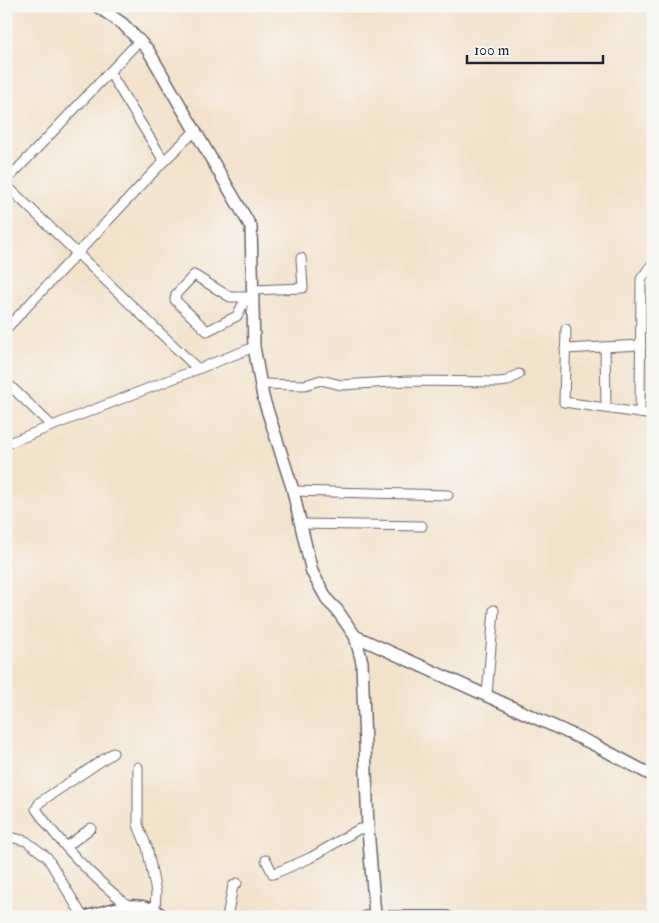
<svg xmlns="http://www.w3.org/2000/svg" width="659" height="923" viewBox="0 0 659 923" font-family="'IM FELL Double Pica',serif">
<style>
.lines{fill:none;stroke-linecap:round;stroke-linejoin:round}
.minor-casing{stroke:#6b656d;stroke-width:11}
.tertiary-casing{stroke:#6b656d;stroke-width:14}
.minor{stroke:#fff;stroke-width:9}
.tertiary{stroke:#fff;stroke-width:11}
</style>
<rect width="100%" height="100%" fill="#f6f6f2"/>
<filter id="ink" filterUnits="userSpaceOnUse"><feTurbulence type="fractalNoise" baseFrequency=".02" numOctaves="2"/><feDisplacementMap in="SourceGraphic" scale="10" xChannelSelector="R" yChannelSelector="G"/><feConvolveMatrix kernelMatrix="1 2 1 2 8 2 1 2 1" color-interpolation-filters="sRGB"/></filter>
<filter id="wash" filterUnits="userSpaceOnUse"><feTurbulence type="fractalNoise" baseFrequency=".0096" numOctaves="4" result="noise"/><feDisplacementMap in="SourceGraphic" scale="20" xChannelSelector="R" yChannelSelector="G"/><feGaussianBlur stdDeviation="1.12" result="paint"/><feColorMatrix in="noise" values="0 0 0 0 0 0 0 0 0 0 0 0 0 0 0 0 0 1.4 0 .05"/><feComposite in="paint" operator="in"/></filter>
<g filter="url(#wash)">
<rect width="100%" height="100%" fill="#f3e2ca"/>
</g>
<g filter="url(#ink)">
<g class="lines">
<g class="minor-casing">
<g id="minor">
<path d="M110 73 164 161"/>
<path d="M6 181 140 40"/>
<path d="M6 185 198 369"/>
<path d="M253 290 303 288 301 258"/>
<path d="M246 298 237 316 207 331 175 300 176 294 194 275 230 297H253"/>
<path d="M6 329 164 161 196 130"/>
<path d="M566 329 564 402 653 415"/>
<path d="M605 347 606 408"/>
<path d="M565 349 641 345"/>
<path d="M6 382 52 426"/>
<path d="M261 384 305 385 321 380 341 385 408 381 499 382 507 381 519 374"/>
<path d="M640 413 641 279 653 263"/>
<path d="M6 444 254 347"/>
<path d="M293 491 448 495"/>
<path d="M301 524 422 526"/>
<path d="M487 695 494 610"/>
<path d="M113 753 40 802 36 809C62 846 93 878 129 906"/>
<path d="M138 767V825L147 847 156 892 155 909"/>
<path d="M6 836 26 841 47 857 83 917"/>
<path d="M66 847 91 828"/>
<path d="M266 860 273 874 310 858 359 829H368"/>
<path d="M227 917 233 886 237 883"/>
</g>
</g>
<g class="tertiary-casing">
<g id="tertiary">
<path d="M97 6 123 24 148 50 251 227 254 347 263 397 292 487 312 572 328 601 337 610 355 636 362 662 368 829 375 915"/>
<path d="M355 636 593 744 653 776"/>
<path d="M86 917C115 909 139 896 165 917"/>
<path d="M366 917H447"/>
</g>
</g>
<use href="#minor" class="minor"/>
<use href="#tertiary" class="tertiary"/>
</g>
</g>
<rect width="659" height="923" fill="none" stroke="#f6f6f2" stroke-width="25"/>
<path d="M467 55v8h136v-8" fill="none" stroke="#22223b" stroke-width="2.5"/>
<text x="474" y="55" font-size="15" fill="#22223b" stroke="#f6f6f2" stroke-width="4" paint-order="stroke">100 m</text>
</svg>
